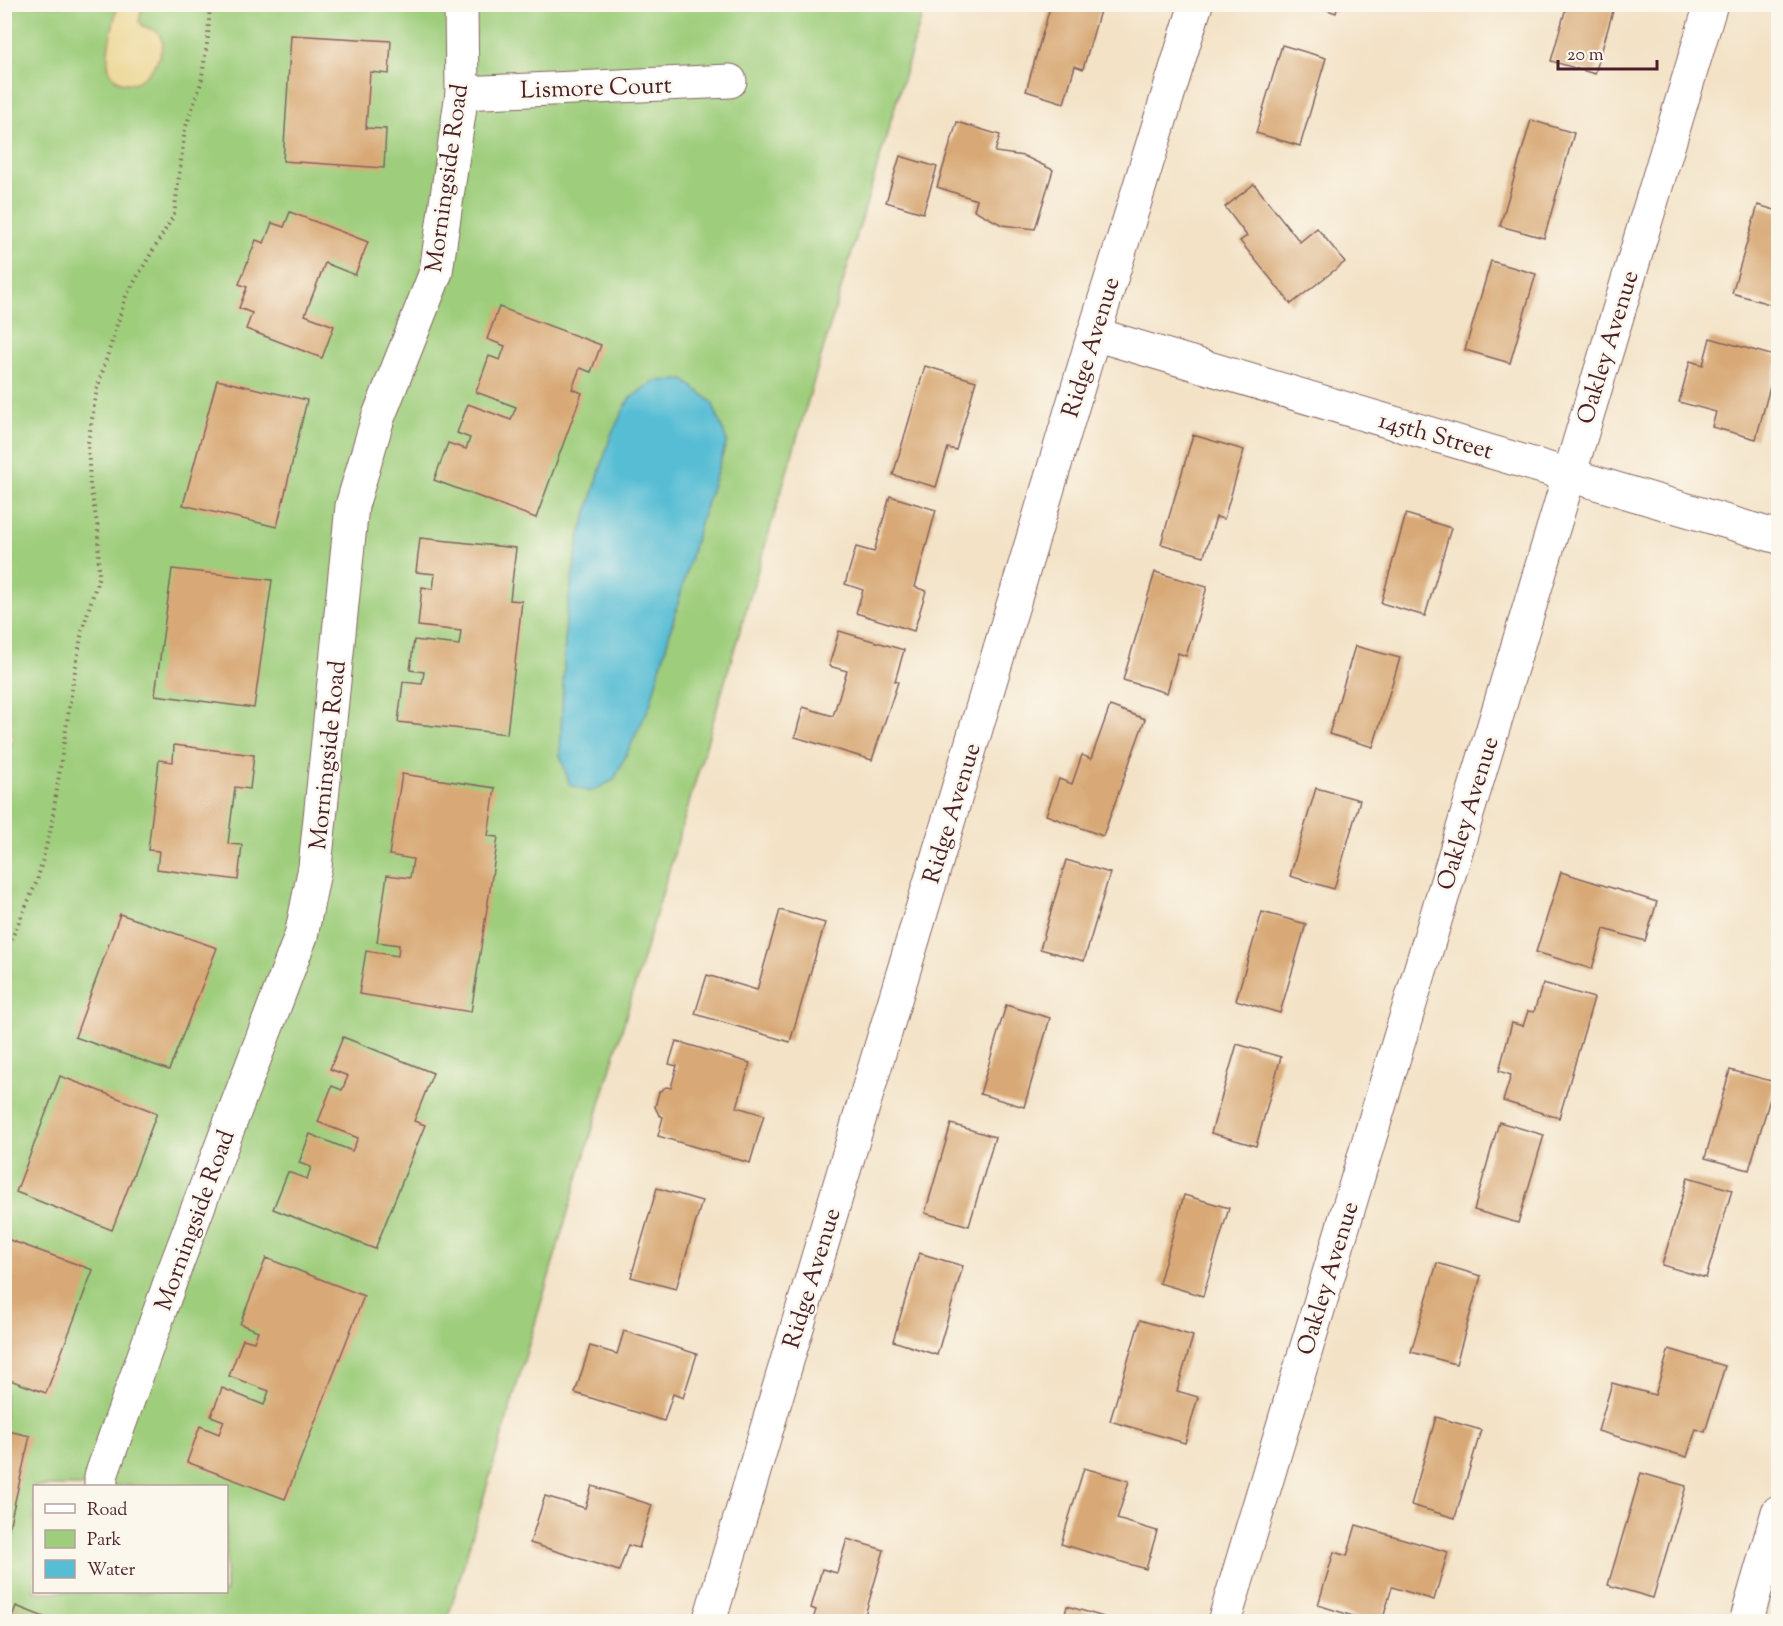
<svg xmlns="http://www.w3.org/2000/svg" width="1783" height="1626" viewBox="0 0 1783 1626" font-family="'Sorts Mill Goudy',serif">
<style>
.green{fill:#9ecd7b;stroke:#747653;stroke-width:1.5;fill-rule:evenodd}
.sand{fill:#eeda9e;stroke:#9c7c64;stroke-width:1.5}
.water{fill:#56bdd4;stroke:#506e80;stroke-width:1.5}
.building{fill:#d8a976}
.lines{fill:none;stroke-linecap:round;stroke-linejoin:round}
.minor-casing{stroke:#856361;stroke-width:35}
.path{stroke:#856361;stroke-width:4;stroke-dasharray:1.5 4.5;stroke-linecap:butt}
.minor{stroke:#fff;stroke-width:33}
.labels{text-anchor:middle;stroke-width:5;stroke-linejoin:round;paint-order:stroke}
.street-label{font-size:24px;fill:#4a1f2b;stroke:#fbf7ec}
</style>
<rect width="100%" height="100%" fill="#fbf7ec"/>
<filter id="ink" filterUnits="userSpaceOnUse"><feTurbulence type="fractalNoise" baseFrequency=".0167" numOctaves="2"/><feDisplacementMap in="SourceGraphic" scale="12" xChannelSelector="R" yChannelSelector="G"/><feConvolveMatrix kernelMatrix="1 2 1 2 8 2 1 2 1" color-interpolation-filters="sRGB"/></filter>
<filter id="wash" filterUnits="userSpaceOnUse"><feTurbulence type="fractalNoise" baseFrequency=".008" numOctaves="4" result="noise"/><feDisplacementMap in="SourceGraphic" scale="24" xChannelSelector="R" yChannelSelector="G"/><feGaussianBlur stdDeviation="1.35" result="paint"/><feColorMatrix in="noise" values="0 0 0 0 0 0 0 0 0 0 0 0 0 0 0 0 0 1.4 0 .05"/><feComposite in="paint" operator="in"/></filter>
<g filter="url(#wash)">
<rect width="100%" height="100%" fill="#f3e2c6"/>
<path class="green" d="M5 5H925L447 1621 5 1622ZM34 1486H226V1592H34Z"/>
<g class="sand">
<path d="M117 5H146L142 7 139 21 143 26 158 32 163 43C160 61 144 89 121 82 115 80 111 75 109 69 104 49 115 24 117 5Z"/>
<path d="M5 724 9 726 13 736 10 747 5 750Z"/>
</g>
<path class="water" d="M684 380 712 402 727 441 699 527 650 705 614 780 590 792 570 785 560 755 566 616 579 538 611 435 629 399 654 381Z"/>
<g id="blocks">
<g class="building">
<path d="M1051 4H1102L1083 69 1075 66 1064 103 1026 91Z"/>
<path d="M1311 4H1338L1336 13Z"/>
<path d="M1567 4H1615L1595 74 1551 61Z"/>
<path d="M291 35 391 41 389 74 370 72 366 128 386 129 384 168 283 161Z"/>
<path d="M1282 45 1326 58 1300 146 1256 133Z"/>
<path d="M1531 120 1574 133 1544 238 1500 226Z"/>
<path d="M957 122 1000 135 995 152 1024 156 1053 170 1035 229 1002 225 974 210 977 200 937 187Z"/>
<path d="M900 156 937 167 923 213 886 202Z"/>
<path d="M1254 184 1300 242 1317 228 1345 262 1291 304 1240 241 1247 236 1225 207Z"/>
<path d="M1758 205 1778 211 1776 306 1732 293Z"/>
<path d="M290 212 368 242 355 275 325 263 305 315 334 326 322 358 246 329 252 313 239 308 247 287 239 284 256 240 264 243 272 223 284 227Z"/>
<path d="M1491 261 1536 274 1510 363 1465 350Z"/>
<path d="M499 307 601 345 591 372 580 368 572 389 582 393 536 518 434 480 448 443 466 449 470 438 457 433 468 404 511 420 516 407 476 392 489 356 500 360 505 346 487 339Z"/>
<path d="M1710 338 1778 357 1756 439 1712 427 1716 412 1679 402 1690 361 1703 365Z"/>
<path d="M925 366 976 381 956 450 948 448 936 487 893 475Z"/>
<path d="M217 380 307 400 277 527 183 505Z"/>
<path d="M1193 435 1244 450 1224 519 1216 517 1204 556 1161 544Z"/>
<path d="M890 496 936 510 915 587 926 591 914 631 856 613 863 590 845 584 856 547 874 552Z"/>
<path d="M1406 514 1451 528 1425 616 1381 603Z"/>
<path d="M420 538 516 548 510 600 522 601 507 734 398 722 403 682 422 684 424 672 410 670 414 640 459 645 461 631 418 626 422 587 433 589 435 574 416 572Z"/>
<path d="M172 569 272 580 254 708 155 695Z"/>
<path d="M1155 572 1207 587 1186 656 1178 653 1167 693 1123 680Z"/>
<path d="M839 631 904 650 895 681 898 682 872 760 795 737 803 707 833 716 847 671 829 666Z"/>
<path d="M1355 646 1400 658 1373 747 1329 734Z"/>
<path d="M1110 706 1145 719 1103 836 1046 815 1059 779 1072 784 1082 755 1091 759Z"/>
<path d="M174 745 254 755 250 789 235 787 228 844 242 845 238 880 157 869 159 851 148 850 159 760 173 762Z"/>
<path d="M402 774 495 788 488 836 498 837 471 1012 359 994 366 951 398 956 399 945 377 942 387 875 410 878 413 859 389 855Z"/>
<path d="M1316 788 1360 800 1334 889 1290 876Z"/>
<path d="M1066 860 1110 873 1084 961 1040 949Z"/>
<path d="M1561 872 1657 902 1645 941 1604 929 1592 969 1536 952Z"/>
<path d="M780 910 825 923 790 1042 695 1014 707 975 757 990Z"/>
<path d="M1262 912 1306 924 1280 1013 1236 1000Z"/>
<path d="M120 914 217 948 169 1070 75 1037Z"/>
<path d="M1543 983 1594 998 1559 1118 1503 1101 1511 1075 1499 1071 1512 1023 1523 1026 1528 1011 1534 1012Z"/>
<path d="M1006 1005 1050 1018 1024 1107 980 1094Z"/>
<path d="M343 1037 433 1073 414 1121 425 1125 375 1249 273 1209 288 1172 307 1179 311 1167 299 1163 310 1134 352 1151 358 1138 318 1122 332 1086 342 1090 348 1076 330 1069Z"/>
<path d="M676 1041 750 1063 737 1107 764 1115 750 1163 658 1136 663 1117 659 1115 655 1107 659 1092 666 1087 671 1088 677 1066 669 1064Z"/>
<path d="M1237 1044 1281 1057 1256 1146 1211 1133Z"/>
<path d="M1730 1070 1775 1082 1749 1170 1705 1158Z"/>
<path d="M60 1076 157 1113 112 1230 16 1192Z"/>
<path d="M1499 1122 1544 1135 1518 1223 1474 1210Z"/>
<path d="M951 1124 995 1137 969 1226 925 1213Z"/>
<path d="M1688 1177 1732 1190 1706 1278 1662 1265Z"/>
<path d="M657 1188 702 1201 676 1289 631 1277Z"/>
<path d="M1184 1195 1229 1208 1203 1296 1159 1283Z"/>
<path d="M4 1238 93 1270 46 1393 4 1378Z"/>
<path d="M919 1253 963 1266 937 1355 893 1341Z"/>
<path d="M266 1258 364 1296 285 1499 187 1462 200 1426 219 1434 224 1421 211 1416 222 1388 264 1405 269 1391 229 1376 243 1339 254 1342 258 1331 240 1324Z"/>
<path d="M1437 1263 1481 1276 1456 1364 1411 1352Z"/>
<path d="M1140 1320 1193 1336 1177 1391 1198 1397 1185 1443 1110 1421Z"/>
<path d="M624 1331 697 1354 683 1398 673 1394 664 1421 575 1393 590 1346 617 1354Z"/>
<path d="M1669 1349 1725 1366 1705 1432 1696 1429 1687 1457 1598 1431 1612 1383 1655 1395Z"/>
<path d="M1436 1417 1481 1430 1455 1518 1411 1505Z"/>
<path d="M4 1430 30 1436 5 1545 4 1544Z"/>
<path d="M1084 1468 1129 1481 1117 1519 1157 1531 1146 1569 1061 1544Z"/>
<path d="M1641 1473 1686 1486 1653 1598 1608 1585Z"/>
<path d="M592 1486 652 1505 639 1548 628 1545 619 1571 530 1543 545 1496 585 1508Z"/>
<path d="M1356 1525 1448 1552 1434 1600 1392 1587 1382 1622H1372L1318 1605 1334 1552 1347 1556Z"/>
<path d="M847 1539 884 1550 863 1622H812L816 1610 811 1608 822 1569 837 1573Z"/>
<path d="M16 1606 54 1621V1622H10Z"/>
<path d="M1067 1606 1117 1621V1622H1063Z"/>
</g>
</g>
</g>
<g filter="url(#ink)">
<use href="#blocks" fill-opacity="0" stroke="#856361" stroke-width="1.5"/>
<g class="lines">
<g class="minor-casing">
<g id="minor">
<path d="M462 93 730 81"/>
<path d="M1094 334 1778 537"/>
<path d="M101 1486V1476L174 1271 301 936 315 867 352 506 378 418 436 272 462 93 461 4"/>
<path d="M709 1622 1094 334 1196 4"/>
<path d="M1224 1622 1711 4"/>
<path d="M1746 1622 1778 1512"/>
</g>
</g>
<path class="path" d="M4 956 37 881 51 828 73 682 82 631 99 576 98 529 90 485 88 443 97 389 126 296 174 215 185 129 201 83 208 37 210 4"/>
<use href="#minor" class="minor"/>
</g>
</g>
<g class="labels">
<g class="street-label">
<text transform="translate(596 87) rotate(-2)" y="8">Lismore Court</text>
<text transform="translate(446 178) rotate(-82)" y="8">Morningside Road</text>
<text transform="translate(1090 347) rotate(-73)" y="8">Ridge Avenue</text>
<text transform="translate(1607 347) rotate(-73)" y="8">Oakley Avenue</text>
<text transform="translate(1436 435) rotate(16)" y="8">145th Street</text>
<text transform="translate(327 755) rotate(-84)" y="8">Morningside Road</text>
<text transform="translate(951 813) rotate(-73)" y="8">Ridge Avenue</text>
<text transform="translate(1467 813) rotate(-73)" y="8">Oakley Avenue</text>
<text transform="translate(194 1220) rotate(-70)" y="8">Morningside Road</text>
<text transform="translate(811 1278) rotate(-73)" y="8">Ridge Avenue</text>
<text transform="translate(1327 1278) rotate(-73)" y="8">Oakley Avenue</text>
</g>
</g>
<rect width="1783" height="1626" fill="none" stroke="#fbf7ec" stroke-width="24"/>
<rect x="33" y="1485" width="195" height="108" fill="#fbf7ec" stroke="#b4a19f" stroke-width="1.5"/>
<rect x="45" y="1504" width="30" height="9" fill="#ffffff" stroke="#b4a19f" stroke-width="1.5"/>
<text x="87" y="1515" font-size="18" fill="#4a1f2b">Road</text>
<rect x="45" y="1530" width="30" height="18" fill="#9ecd7b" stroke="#b4a19f" stroke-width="1.5"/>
<text x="87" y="1545" font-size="18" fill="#4a1f2b">Park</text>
<rect x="45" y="1560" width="30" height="18" fill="#56bdd4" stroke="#b4a19f" stroke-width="1.5"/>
<text x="87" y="1575" font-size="18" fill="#4a1f2b">Water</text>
<path d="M1558 60v9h99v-9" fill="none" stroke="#4a1f2b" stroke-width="3"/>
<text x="1567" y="60" font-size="18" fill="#4a1f2b" stroke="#fbf7ec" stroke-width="4.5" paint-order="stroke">20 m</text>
</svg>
